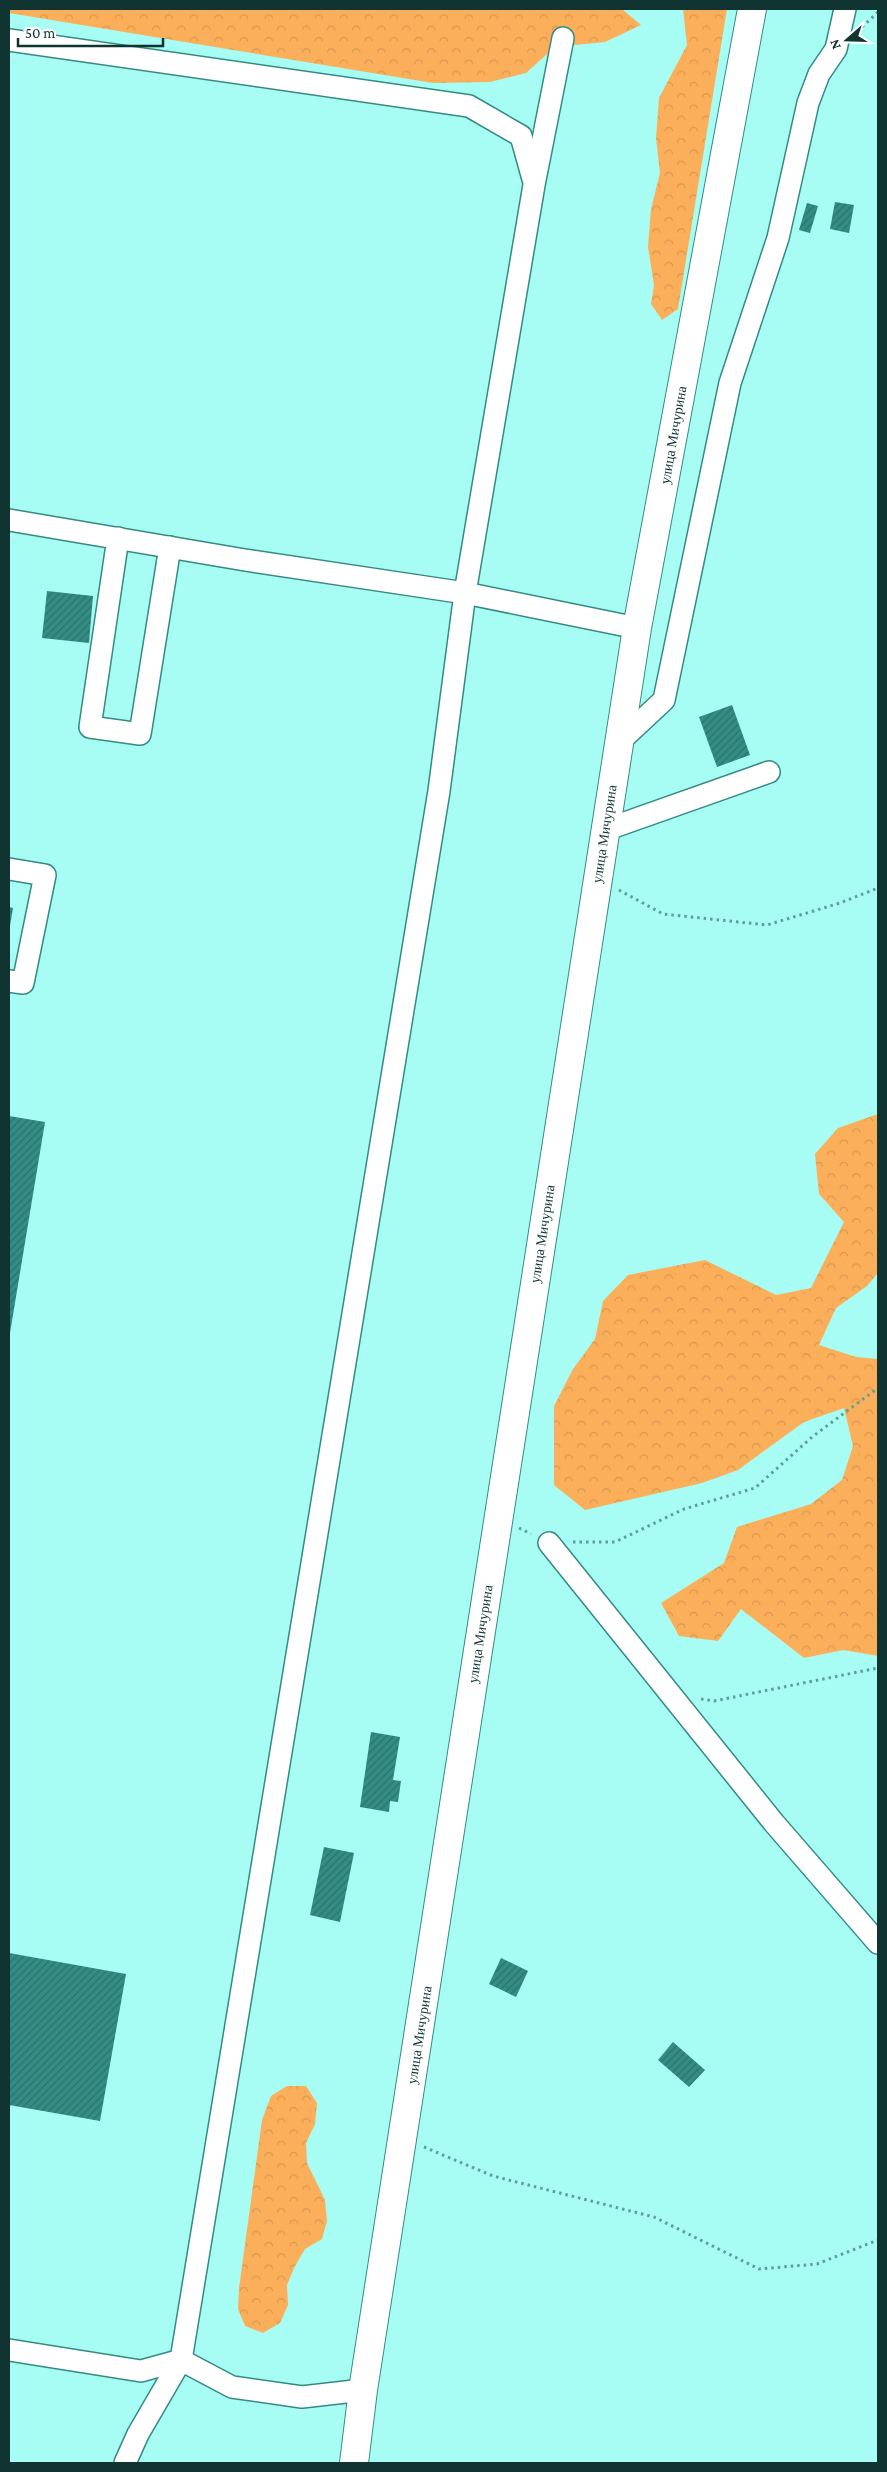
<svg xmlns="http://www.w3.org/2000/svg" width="887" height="2472" viewBox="0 0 887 2472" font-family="'Crimson Pro',serif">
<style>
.forest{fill:url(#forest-crowns)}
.building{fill:url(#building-hatch)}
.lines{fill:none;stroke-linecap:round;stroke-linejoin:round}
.minor-casing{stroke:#338b83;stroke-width:24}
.major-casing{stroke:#338b83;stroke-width:30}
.path{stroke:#5f9e98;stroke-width:3;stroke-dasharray:2.5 4;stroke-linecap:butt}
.minor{stroke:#fff;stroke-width:21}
.major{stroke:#fff;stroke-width:28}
.labels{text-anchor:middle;stroke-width:4.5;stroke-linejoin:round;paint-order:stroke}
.street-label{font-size:14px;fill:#0f3431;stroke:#fff}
</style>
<defs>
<pattern id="forest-crowns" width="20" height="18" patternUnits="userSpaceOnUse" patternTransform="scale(1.25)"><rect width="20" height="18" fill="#fcaf5a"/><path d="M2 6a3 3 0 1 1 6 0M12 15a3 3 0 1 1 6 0" fill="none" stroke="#d7974f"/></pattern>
<pattern id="building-hatch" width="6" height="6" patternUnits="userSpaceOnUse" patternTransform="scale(1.25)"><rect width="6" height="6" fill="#348c83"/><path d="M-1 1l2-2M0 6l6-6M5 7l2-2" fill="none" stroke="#2a736c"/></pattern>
</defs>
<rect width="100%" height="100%" fill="#a7fdf3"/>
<g class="forest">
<path d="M9 9H622L641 25 605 42 555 47 526 73 490 82 433 83 9 13Z"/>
<path d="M683 9H727L678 309 662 320 651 304 654 285 648 247 651 209 660 173 656 138 659 98 687 45Z"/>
<path d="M878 1114V1273L867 1286 836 1308 819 1345 856 1357 878 1359V1656L843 1650 804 1658 741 1609 718 1641 679 1636 661 1603 724 1563 737 1527 811 1504 842 1480 853 1446 844 1408 804 1422 738 1470 702 1483 585 1510 554 1485V1406L573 1369 595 1339 603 1301 628 1275 705 1260 776 1295 811 1288 844 1222 819 1194 815 1154 838 1128Z"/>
<path d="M287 2086H306L317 2103 315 2124 306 2143 307 2163 325 2200 327 2221 322 2239 305 2249 294 2268 287 2285 288 2305 280 2323 263 2333 245 2326 238 2309 239 2288 262 2120 271 2096Z"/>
</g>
<g class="building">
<path d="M835 202 854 205 849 233 830 229Z"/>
<path d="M807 203 818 206 810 233 799 230Z"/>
<path d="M47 591 93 596 89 643 42 638Z"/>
<path d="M732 705 750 755 717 767 699 717Z"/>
<path d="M9 907 13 908 10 926H9Z"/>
<path d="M9 1116 45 1122 10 1333H9Z"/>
<path d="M371 1732 400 1737 393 1780 401 1781 398 1802 390 1801 389 1812 360 1807Z"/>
<path d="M324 1847 354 1853 340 1922 310 1915Z"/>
<path d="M9 1953 126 1974 100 2121 9 2105Z"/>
<path d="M501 1958 528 1971 516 1997 489 1984Z"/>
<path d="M673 2042 705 2070 689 2087 658 2060Z"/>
</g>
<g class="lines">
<g class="minor-casing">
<g id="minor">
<path d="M9 40 469 106 521 136 533 179"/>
<path d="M9 520 245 560 465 593 637 628"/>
<path d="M118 538 90 727 140 734 170 547"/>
<path d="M619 742 664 700 730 383 778 238 808 103 819 74 836 49 845 9"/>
<path d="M605 830 769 772"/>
<path d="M9 869 45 875 23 983 9 981"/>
<path d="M549 1543 774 1823 878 1943"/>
<path d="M9 2350 141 2371 181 2360 232 2387 302 2397 363 2390"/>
<path d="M125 2463 138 2434 181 2360 439 791 465 593 534 185 563 38"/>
</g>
</g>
<g class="major-casing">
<path id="major" d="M354 2463 363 2390 637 628 752 9"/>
</g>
<g class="path">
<path d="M862 27 878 12"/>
<path d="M619 890 663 914 767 925 840 903 878 888"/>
<path d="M519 1528 531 1534"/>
<path d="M573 1542H615L684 1509 755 1488 812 1437 878 1388"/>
<path d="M701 1699 714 1701 878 1668"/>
<path d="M424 2147 493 2176 654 2217 759 2269 817 2264 878 2240"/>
</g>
<use href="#minor" class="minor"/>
<use href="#major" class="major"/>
</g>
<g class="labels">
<g class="street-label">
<text transform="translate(673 435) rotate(-80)" y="5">улица Мичурина</text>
<text transform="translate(604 834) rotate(-81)" y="5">улица Мичурина</text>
<text transform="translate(542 1234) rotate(-81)" y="5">улица Мичурина</text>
<text transform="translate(480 1634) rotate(-81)" y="5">улица Мичурина</text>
<text transform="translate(419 2035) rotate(-81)" y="5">улица Мичурина</text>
</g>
</g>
<rect width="887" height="2472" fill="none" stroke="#0f3431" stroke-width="20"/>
<g transform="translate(847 40) rotate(250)" stroke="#ffffff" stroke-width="4" paint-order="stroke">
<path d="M0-4L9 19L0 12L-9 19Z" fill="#0f3431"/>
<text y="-8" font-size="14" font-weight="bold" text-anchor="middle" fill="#0f3431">N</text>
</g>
<path d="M18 38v8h145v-8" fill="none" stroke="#0f3431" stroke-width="2.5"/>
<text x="25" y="38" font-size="15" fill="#0f3431" stroke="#ffffff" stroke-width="4" paint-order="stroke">50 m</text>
</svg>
